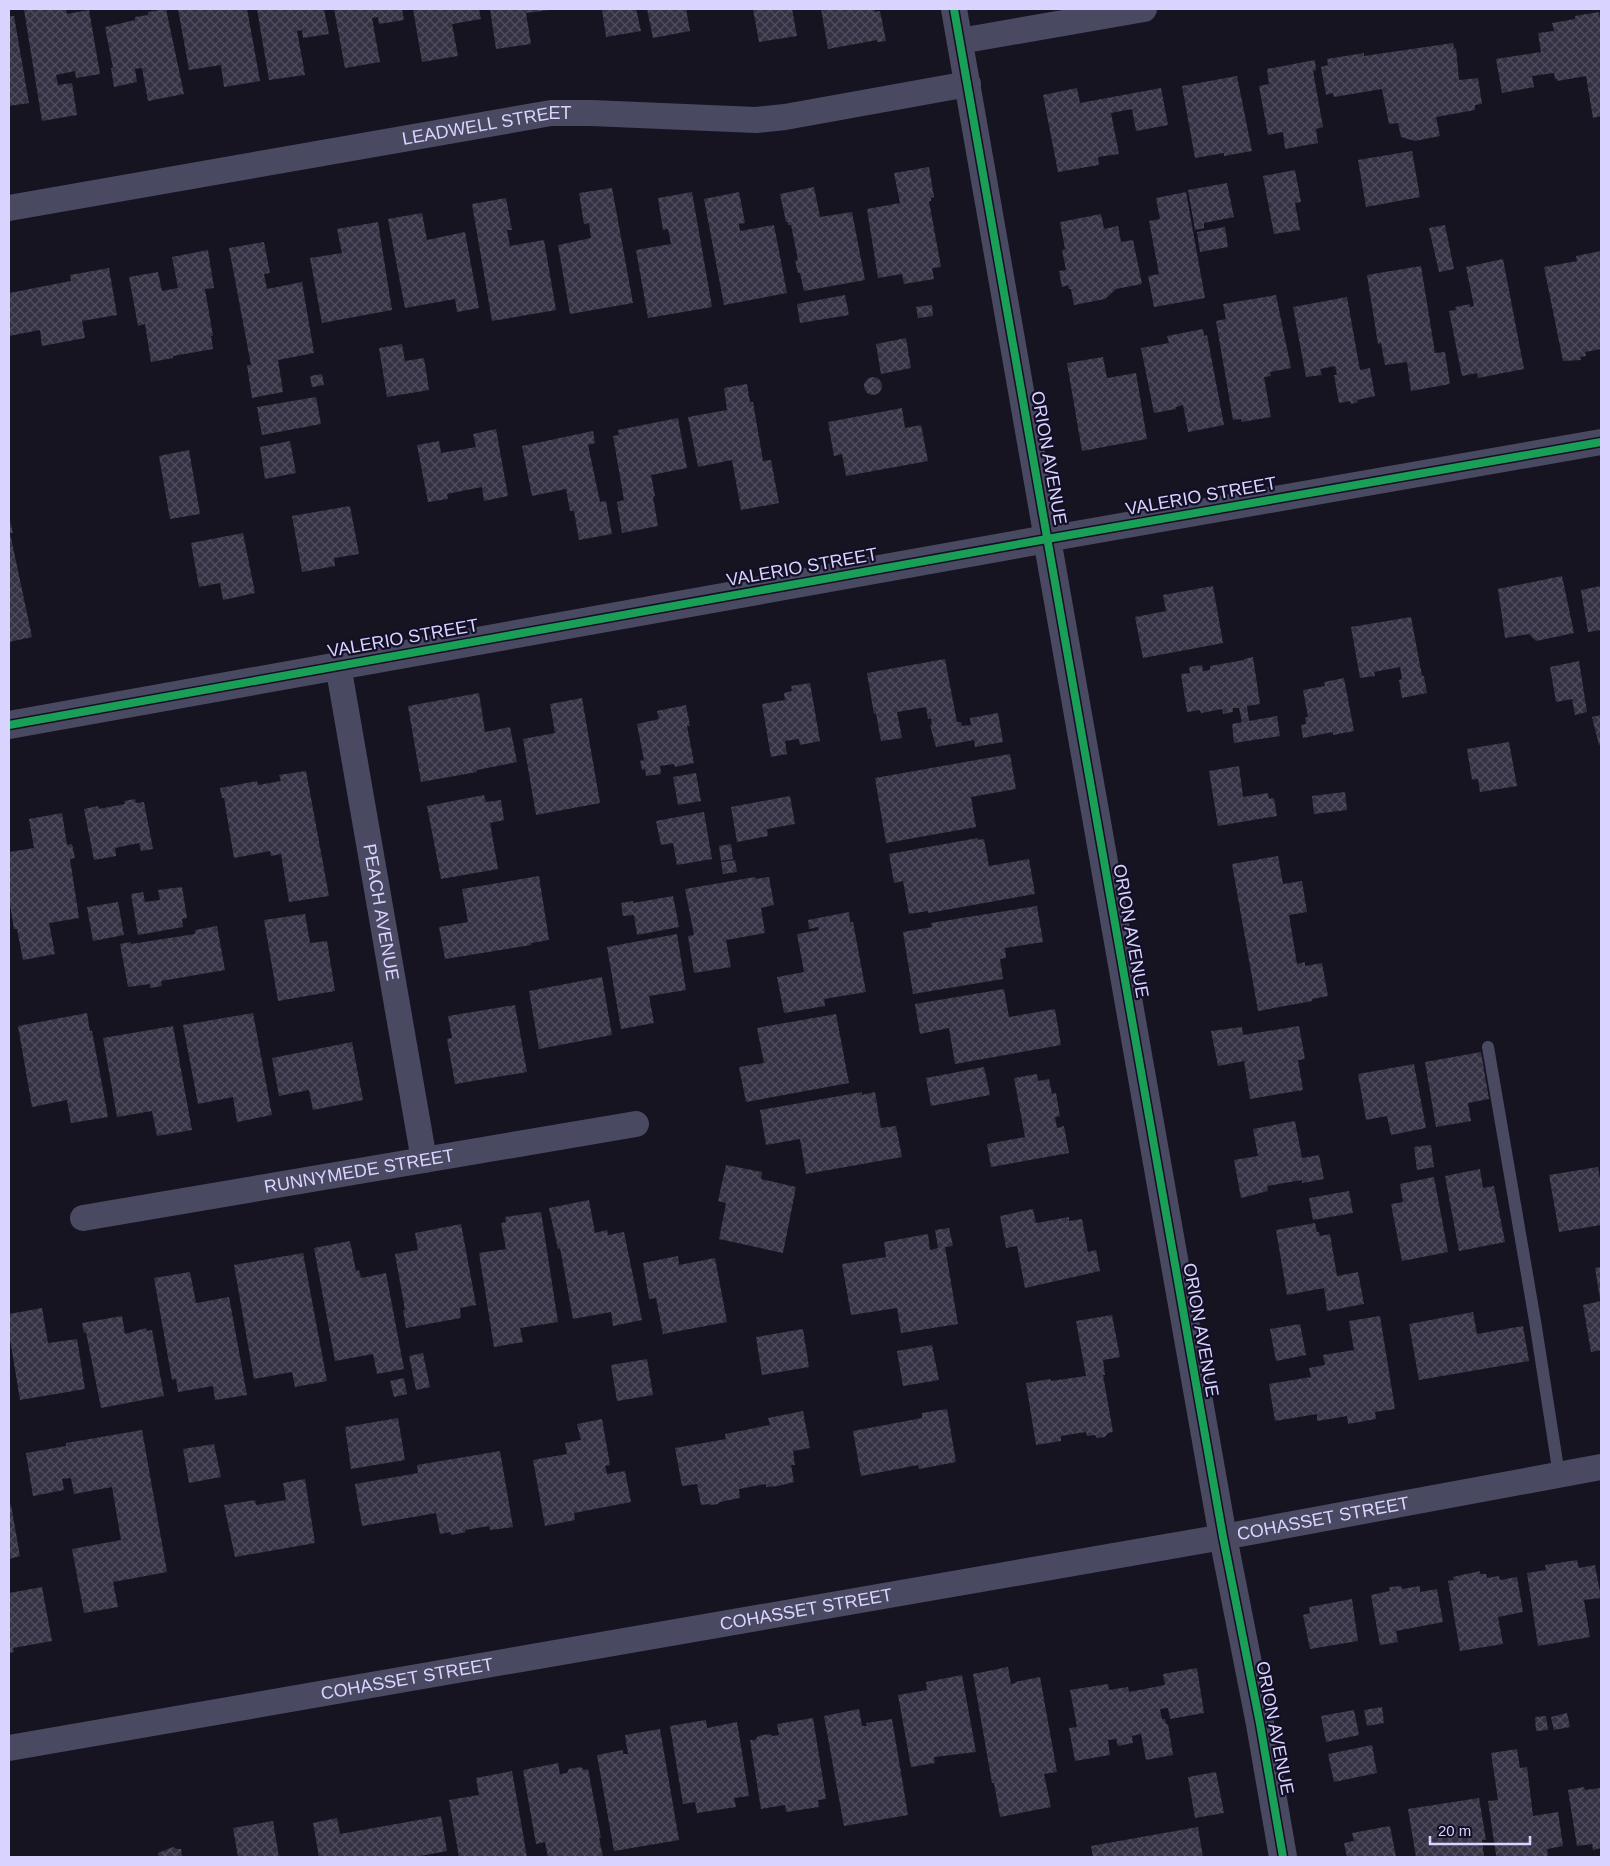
<svg xmlns="http://www.w3.org/2000/svg" width="1610" height="1866" viewBox="0 0 1610 1866" font-family="Helvetica,sans-serif">
<style>
.building{fill:url(#building-cross-hatch)}
.lines{fill:none;stroke-linecap:round;stroke-linejoin:round}
.service{stroke:#4a4962;stroke-width:12}
.minor{stroke:#4a4962;stroke-width:26}
.tertiary{stroke:#4a4962;stroke-width:28}
.cycleway-casing{stroke:#130f26;stroke-width:11}
.cycleway{stroke:#1a9f57;stroke-width:8}
.labels{text-anchor:middle;stroke-width:4.5;stroke-linejoin:round;paint-order:stroke}
.street-label{font-size:18px;fill:#d9d4ff;stroke:#130f26}
</style>
<defs>
<pattern id="building-cross-hatch" width="8" height="8" patternUnits="userSpaceOnUse" patternTransform="scale(1.25)"><rect width="8" height="8" fill="#343243"/><path d="M0 0l8 8M0 8l8-8" fill="none" stroke="#514f5f"/></pattern>
</defs>
<rect width="100%" height="100%" fill="#161421"/>
<g class="building">
<path d="M30 9H66L67 14 89 10 100 74 76 78 75 71 56 75 58 85 72 83 77 115 42 121 24 10Z"/>
<path d="M166 9 184 94 148 101 142 68 135 69 137 82 114 87 111 68H113L105 27 135 20V17L148 15V12Z"/>
<path d="M178 9H247L260 81 224 87 221 65 189 70Z"/>
<path d="M257 9H324L329 34 303 38 302 30 297 31 305 75 269 80Z"/>
<path d="M334 9H402L404 20 379 24 378 17 372 18 380 62 345 68Z"/>
<path d="M413 9H479L481 19 452 24 458 56 422 62Z"/>
<path d="M490 9H549L550 10 526 13 531 44 496 49Z"/>
<path d="M602 9H636L641 31 606 37Z"/>
<path d="M647 9H686L690 31 653 38Z"/>
<path d="M753 9H792L797 36 759 42Z"/>
<path d="M821 9H874L875 12 880 11 886 41 877 42V40L828 49Z"/>
<path d="M1599 12 1601 26V116L1593 118 1586 76 1557 81V79H1555L1554 73 1532 76 1534 87 1502 93 1496 59 1541 52 1538 33 1554 31 1552 23 1575 19V16Z"/>
<path d="M9 16H14L29 103 9 106Z"/>
<path d="M1453 43 1454 49 1456 48 1459 80 1478 78 1482 104 1475 105V110L1436 117 1440 136 1415 141 1401 137 1398 123 1389 124 1382 89 1334 97 1333 93 1326 95 1321 67 1328 65 1327 59 1364 53V56Z"/>
<path d="M1315 60 1316 70 1313 71 1323 127 1316 129 1318 143 1285 149 1283 132 1268 135 1259 86 1269 84 1267 69Z"/>
<path d="M1237 76 1252 151 1224 156V153L1195 158 1182 86Z"/>
<path d="M1077 88 1080 103 1161 88 1168 125 1136 131 1132 109 1111 113 1119 154 1098 157 1099 165 1058 172 1043 95Z"/>
<path d="M1412 151 1420 197 1366 207 1358 160Z"/>
<path d="M929 167 934 197 931 198V201H929L941 267 932 268 934 279 904 284 902 274 878 278 867 209 900 203 894 173Z"/>
<path d="M1295 170 1301 202 1295 203 1300 230 1274 234 1263 176Z"/>
<path d="M1227 183 1234 217 1204 223V228L1195 230 1188 190Z"/>
<path d="M814 187 820 217 852 212 865 280 804 291 800 273H798L795 261 798 260 791 225H788V222H786L780 194Z"/>
<path d="M612 188 633 303 570 314 558 245 591 238 589 223 584 224 579 193Z"/>
<path d="M692 192 712 307 648 318 636 250 671 244 668 229 663 230 658 198Z"/>
<path d="M739 192 745 223 739 224 740 231 774 225 787 293 724 305 704 199Z"/>
<path d="M1186 192 1205 298 1154 307 1148 276 1159 274 1149 221 1160 219 1156 198Z"/>
<path d="M506 198 512 230H507L510 246 544 240 556 310 492 321 472 204Z"/>
<path d="M422 213 427 240 465 232 479 308 457 312 455 299 405 308 388 219Z"/>
<path d="M1101 214 1104 229 1118 226 1121 242 1133 240 1142 284 1116 289 1105 299 1074 305 1071 289H1069L1068 285 1062 287 1059 271 1066 270 1062 250 1065 249 1060 222Z"/>
<path d="M378 222 392 310 322 323 310 258 342 253 337 229Z"/>
<path d="M1445 225 1454 269 1439 272 1429 228Z"/>
<path d="M1225 227 1228 247 1200 252 1197 232Z"/>
<path d="M264 242 270 273 264 274 267 289 302 282 314 353 278 360 283 392 252 398 247 365H251L229 248Z"/>
<path d="M208 250 214 288 205 289 213 336H211L213 349 173 356V358L151 362 145 324 138 326 129 277 158 272 162 291 178 288 172 257Z"/>
<path d="M1601 251V349L1585 352 1586 356 1580 357 1581 360 1563 361 1544 267 1577 261 1576 256Z"/>
<path d="M1503 259 1524 369 1478 378 1477 373 1462 376 1449 311 1456 310 1455 307 1470 304V307L1474 306 1466 267Z"/>
<path d="M1421 266 1435 353 1445 352 1450 384 1411 391 1407 362 1385 365 1381 343 1378 344 1367 275Z"/>
<path d="M109 268 117 315 82 321 85 338 42 346 40 330 9 336V293L71 281 70 275Z"/>
<path d="M845 295 849 315 800 323 797 304Z"/>
<path d="M1276 295 1291 368 1270 372 1271 376 1264 377 1271 417 1242 422 1241 419 1233 420 1216 321 1226 319 1223 304Z"/>
<path d="M1347 297 1360 370 1370 368 1375 396 1357 400 1358 402 1351 404 1350 401 1339 403 1334 375H1337L1335 366 1320 369 1322 375 1306 377 1293 307Z"/>
<path d="M932 305 933 316 918 318 916 307Z"/>
<path d="M1203 329 1204 336 1207 335 1224 425 1188 432 1183 405 1176 407V409L1154 413 1141 348 1169 343 1167 336Z"/>
<path d="M906 338 911 368 881 374 876 344Z"/>
<path d="M402 344 405 361 424 358 429 390 387 397 379 348Z"/>
<path d="M1103 357 1107 378 1136 373 1147 439 1082 451 1067 363Z"/>
<path d="M322 374 324 385 312 387 310 376Z"/>
<circle cx="873" cy="386" r="9"/>
<path d="M747 384 750 402H753L763 461 771 460 779 503 741 510 732 460 698 467 688 417 727 410 724 388Z"/>
<path d="M316 397 321 424 262 435 257 407Z"/>
<path d="M902 408 905 428 921 425 928 461 846 476 842 454 834 456 828 422Z"/>
<path d="M678 418 687 468 651 475 655 496 653 497 658 526 622 533 617 502 624 500 613 436 619 435 618 430Z"/>
<path d="M496 429 508 496 484 501 482 487 447 494 448 499 428 502 417 445 439 441 441 453 476 447 473 434Z"/>
<path d="M593 431 595 443 588 445 600 502 606 501 612 534 579 540 574 511H570L566 489 532 496 522 446Z"/>
<path d="M290 441 296 473 265 479 260 447Z"/>
<path d="M189 450 200 514 170 519 159 456Z"/>
<path d="M350 506 359 554 334 558 335 566 302 572 292 516Z"/>
<path d="M9 516 13 533H10L32 637 9 642Z"/>
<path d="M243 533 255 593 223 600 220 583 199 587 191 543Z"/>
<path d="M1562 576 1574 633 1536 641 1529 634 1505 638 1498 589Z"/>
<path d="M1213 586 1223 643 1143 658 1135 617 1166 611 1163 595Z"/>
<path d="M1601 586V630L1588 632 1581 590Z"/>
<path d="M1411 617 1422 676H1424L1427 693 1402 698 1399 680 1402 679 1400 667 1374 672 1375 676 1360 678 1351 627Z"/>
<path d="M1253 657 1260 704 1247 706 1249 721 1277 716 1280 736 1234 743 1232 724 1242 722 1239 708H1233V712L1223 714 1222 709 1201 713 1200 710 1187 712 1181 674 1190 673 1189 667 1202 665 1203 671 1210 670V666L1244 660V659Z"/>
<path d="M945 659 957 722H961L962 726 971 725 970 718 998 713 1003 742 975 747 974 740 936 747 930 725 932 724 931 718 928 719 926 707 897 712 902 738 881 741 876 713 874 714 867 673Z"/>
<path d="M1579 661 1587 712 1575 715 1572 699 1556 702 1550 667Z"/>
<path d="M1344 678 1354 731 1333 735V732L1303 738 1301 725 1306 724 1305 717H1308L1303 690 1325 686 1324 682Z"/>
<path d="M810 683 820 741 800 745 799 739 785 741 787 754 771 757 762 704 785 700 784 693 792 691 791 686Z"/>
<path d="M479 693 485 732 510 727 517 762 477 770V772L421 782 408 706Z"/>
<path d="M582 698 600 803 536 815 523 739 555 733 550 704Z"/>
<path d="M686 705 690 726H687L694 763 675 767 674 764 660 766 661 774 646 776 645 769 642 770 640 761 644 760 637 724 659 719 657 711Z"/>
<path d="M1601 715V744L1599 745 1592 717Z"/>
<path d="M1509 742 1517 786 1480 792 1478 779 1472 780 1467 749Z"/>
<path d="M1010 754 1016 789 971 797 976 827 886 843 875 778Z"/>
<path d="M1239 766 1243 797 1268 793 1269 799 1274 798 1277 816 1218 826 1209 771Z"/>
<path d="M306 771 329 896 289 902 281 854 271 856 270 851 234 858 224 798H222L220 788 257 781 258 785 281 781 279 775Z"/>
<path d="M696 773 701 801 678 805 673 777Z"/>
<path d="M1345 792 1347 810 1314 814 1312 796Z"/>
<path d="M484 795 486 802 501 800 504 820 490 823 498 869 441 879 427 806Z"/>
<path d="M790 796 795 824 767 829 768 836 737 842 731 807Z"/>
<path d="M135 799 136 803 144 802 153 849 141 851 139 843 115 848 116 856 94 860 84 809 98 806 99 809 125 804 124 801Z"/>
<path d="M704 812 712 859 677 865 673 843 661 845 656 821Z"/>
<path d="M62 813 67 845 72 844 75 858 70 859 79 918 49 923 55 954 23 960 17 929H14L9 899V852L34 848 29 819Z"/>
<path d="M978 838V840L984 839 989 866 1029 859 1035 894 928 913V911L909 914 903 881 894 883 889 854Z"/>
<path d="M731 844 733 859 721 861 719 846Z"/>
<path d="M1278 856 1283 884 1302 881 1307 912 1289 915 1297 964 1305 962V966L1322 963 1328 996 1312 999V1001L1258 1011 1232 864Z"/>
<path d="M735 860 737 872 723 874 721 862Z"/>
<path d="M539 876 549 940 531 943V945L445 959 439 927 468 922 462 889Z"/>
<path d="M755 877 756 879 769 877 774 905 761 908 765 933 726 940 731 967 694 973 688 936 694 935 685 889Z"/>
<path d="M182 887 187 918 182 919 183 927 138 935 131 894 143 892 145 902 160 900 158 890Z"/>
<path d="M673 896 679 927 637 935 634 915 623 916 621 903 633 901V903Z"/>
<path d="M118 902 124 935 93 941 87 907Z"/>
<path d="M1037 906 1043 942 1005 948 1006 958 1000 959 1003 979 913 994 903 932 932 927 931 923Z"/>
<path d="M849 912 850 922H853L866 992 824 999 825 1006 784 1013 777 977 804 972 797 934 819 930 818 927 809 929 808 920Z"/>
<path d="M305 914 310 943 327 941 335 991 278 1001 264 920Z"/>
<path d="M217 926 225 970 161 981 162 986 150 988V984L128 987 120 944 131 942V944L195 934V930Z"/>
<path d="M677 934 686 990 649 996 654 1023 621 1029 607 947Z"/>
<path d="M602 977 612 1035 539 1049 529 991Z"/>
<path d="M1004 989 1009 1017 1055 1009 1061 1045 955 1064 949 1028 920 1034 915 1004Z"/>
<path d="M515 1005 527 1072 455 1084 447 1039 452 1038 448 1016Z"/>
<path d="M87 1013 90 1031H92L108 1117 71 1123 67 1100 32 1107 18 1026Z"/>
<path d="M253 1013 272 1115 237 1122 233 1097 198 1104 183 1025Z"/>
<path d="M836 1014 849 1083 746 1102 739 1067 764 1063 757 1028Z"/>
<path d="M173 1026 192 1130 157 1136 152 1111 117 1117 103 1038Z"/>
<path d="M1299 1026 1305 1059 1298 1060 1303 1090 1250 1099 1244 1061 1218 1066 1211 1031 1242 1027 1243 1035Z"/>
<path d="M352 1042 363 1100 313 1110 309 1090 279 1096 272 1058Z"/>
<path d="M1481 1052 1489 1099 1468 1103 1471 1121 1436 1127 1425 1062Z"/>
<path d="M1414 1064 1426 1128 1391 1135 1387 1116 1366 1120 1358 1074Z"/>
<path d="M984 1067 990 1095 931 1106 926 1078Z"/>
<path d="M1037 1074 1038 1081 1049 1079 1052 1094 1056 1093 1060 1116 1055 1117 1057 1128 1064 1126 1069 1153 991 1167 987 1144 1025 1137 1014 1078Z"/>
<path d="M862 1092V1095L875 1092 881 1128 896 1126 902 1157 806 1174 800 1139 766 1145 760 1110Z"/>
<path d="M1295 1121 1302 1158 1319 1155 1324 1179 1302 1183V1180L1267 1186 1268 1191 1241 1198 1234 1160 1258 1156 1253 1129Z"/>
<path d="M1431 1145 1434 1167 1417 1170 1414 1147Z"/>
<path d="M726 1165 762 1172 761 1179 796 1187 783 1253 719 1239 726 1203 718 1201Z"/>
<path d="M1598 1167 1601 1185V1225L1559 1232 1549 1175Z"/>
<path d="M1480 1169 1483 1188 1494 1186 1505 1242 1459 1251 1445 1176Z"/>
<path d="M1434 1177 1448 1252 1402 1261 1391 1204 1403 1202 1400 1184Z"/>
<path d="M1349 1191 1353 1213 1313 1220 1309 1198Z"/>
<path d="M589 1200 595 1233 607 1230 608 1235 624 1232 642 1320 613 1326 611 1312 573 1319 560 1248 558 1249 549 1208Z"/>
<path d="M1033 1209 1036 1223 1069 1217V1221L1082 1219 1088 1252 1096 1250 1100 1271 1025 1288 1017 1246 1006 1248 1000 1216Z"/>
<path d="M541 1212 558 1322 520 1328 523 1342 494 1347 479 1253 506 1249 501 1223 506 1222 505 1217Z"/>
<path d="M1315 1223 1317 1232H1319L1320 1236 1330 1234 1337 1276 1358 1272 1364 1304 1327 1311 1324 1288 1287 1295 1276 1230Z"/>
<path d="M461 1224 476 1305 460 1308 461 1318 406 1328 403 1310H405L395 1254 418 1250 415 1233Z"/>
<path d="M949 1228 953 1246 945 1247 958 1324 901 1333 897 1308 851 1315 842 1264 886 1257 884 1242 928 1234 930 1250 938 1248 935 1230Z"/>
<path d="M350 1241 356 1271 359 1270 361 1278 386 1273 404 1369 377 1374 373 1354 335 1361 314 1248Z"/>
<path d="M303 1253 327 1381 295 1387 292 1372 254 1379 234 1265Z"/>
<path d="M678 1256 679 1265 715 1258 727 1322 663 1334 656 1298 649 1299 643 1263Z"/>
<path d="M1601 1267V1299H1600L1595 1268Z"/>
<path d="M190 1272 196 1303 229 1297 247 1395 215 1400 213 1386 178 1392 176 1379 172 1380 154 1278Z"/>
<path d="M1601 1301V1350L1591 1352 1583 1305Z"/>
<path d="M42 1308 48 1343 77 1339 85 1389 20 1400 9 1333V1314Z"/>
<path d="M1473 1312 1477 1334 1523 1326 1529 1361 1419 1380 1409 1324Z"/>
<path d="M1112 1315 1120 1357 1103 1360 1105 1375H1103L1113 1432 1108 1433 1105 1437 1097 1438 1095 1435 1087 1436 1086 1432 1061 1436V1441L1036 1445 1026 1383 1050 1379 1051 1381 1086 1376 1076 1321Z"/>
<path d="M122 1316 125 1334 146 1328 147 1331 152 1330 164 1396 101 1408 86 1332 84 1333 82 1323Z"/>
<path d="M1380 1316 1395 1409 1375 1412 1376 1419 1348 1424 1347 1416 1317 1421V1414L1275 1421 1269 1384 1311 1377 1309 1368 1325 1365 1323 1355 1354 1350 1349 1321Z"/>
<path d="M1300 1324 1306 1355 1276 1361 1270 1329Z"/>
<path d="M803 1329 809 1367 762 1375 756 1337Z"/>
<path d="M932 1345 939 1380 903 1386 897 1351Z"/>
<path d="M423 1353 430 1387 416 1390 409 1356Z"/>
<path d="M647 1359 653 1395 617 1401 611 1365Z"/>
<path d="M404 1378 407 1394 394 1397 390 1381Z"/>
<path d="M947 1409 956 1462 919 1469 918 1465 861 1476 853 1431 922 1418V1413Z"/>
<path d="M803 1411 810 1448 793 1451 795 1465H791L794 1482 778 1486 766 1487V1484L739 1489 740 1498 720 1502 718 1504 711 1505 708 1504 701 1505 697 1484 682 1486 675 1448 726 1439 725 1434 770 1425 768 1418Z"/>
<path d="M398 1418 405 1460 351 1469 345 1427Z"/>
<path d="M602 1419 610 1465 605 1466 607 1474 625 1471 631 1502 574 1513 575 1520 545 1526 533 1460 567 1454 565 1443 581 1440 577 1424Z"/>
<path d="M142 1430 167 1572 113 1582 118 1607 84 1613 72 1549 121 1540 112 1487 74 1494 71 1478 62 1479 64 1490 33 1496 26 1453 66 1446V1443Z"/>
<path d="M214 1444 221 1477 189 1483 183 1449Z"/>
<path d="M500 1451 513 1527 490 1530 489 1526 465 1530 466 1532 451 1535 450 1532 440 1534 436 1513 362 1526 355 1484 418 1473 417 1465Z"/>
<path d="M305 1479 315 1543 235 1557 224 1505 255 1500 256 1505 286 1500 283 1483Z"/>
<path d="M9 1504 11 1505 20 1556 9 1559Z"/>
<path d="M1577 1560 1579 1568 1595 1565 1601 1598 1584 1600 1590 1637 1538 1646 1527 1573 1546 1570 1545 1565Z"/>
<path d="M1480 1571V1574H1486L1487 1578 1499 1576 1500 1580 1517 1577 1523 1612 1498 1617 1503 1644 1460 1651 1448 1581 1454 1580 1453 1577Z"/>
<path d="M1401 1586 1402 1589 1420 1586V1592L1437 1589 1443 1622 1396 1631 1398 1642 1380 1645 1371 1595 1390 1591 1389 1587Z"/>
<path d="M42 1587 52 1641 13 1648 14 1652 9 1653V1593Z"/>
<path d="M1352 1599 1358 1641 1310 1649 1303 1615 1310 1613 1309 1607Z"/>
<path d="M1008 1667 1011 1684 1016 1683 1015 1682 1040 1677 1057 1772 1044 1774 1051 1807 1000 1817 994 1783H992L973 1674Z"/>
<path d="M1197 1668 1204 1713 1170 1719 1168 1708 1160 1709 1162 1719H1165L1166 1724H1168L1173 1755 1146 1760 1141 1734 1132 1736 1133 1743 1118 1746 1116 1739 1108 1740 1110 1755 1075 1761 1069 1728 1077 1727 1070 1690 1108 1684 1109 1690 1128 1687 1129 1692 1165 1685 1163 1674Z"/>
<path d="M962 1675 976 1752 934 1757 935 1763 911 1767 898 1695 927 1690 926 1682Z"/>
<path d="M1382 1707 1384 1723 1367 1726 1364 1710Z"/>
<path d="M859 1709 862 1726H867L866 1723 892 1719 908 1815 844 1826 824 1716Z"/>
<path d="M1354 1710 1359 1735 1326 1742 1321 1716Z"/>
<path d="M1567 1713 1570 1727 1554 1730 1551 1717Z"/>
<path d="M1546 1716 1548 1730 1536 1731 1535 1717Z"/>
<path d="M813 1718 826 1799 818 1800 819 1807 786 1812 785 1805 761 1809 750 1740H755L758 1736 769 1734 773 1736 779 1735 777 1724Z"/>
<path d="M706 1720 707 1728 737 1722 749 1796 734 1798 736 1807 697 1813 695 1802 683 1804 670 1726Z"/>
<path d="M660 1729 679 1840 614 1851 597 1755 623 1750V1754H628L625 1735Z"/>
<path d="M1372 1745 1377 1773 1334 1782 1328 1754Z"/>
<path d="M1517 1749 1520 1768 1527 1767 1533 1816 1558 1812 1563 1846 1547 1849 1548 1857H1498L1496 1855 1488 1801 1498 1800 1491 1753Z"/>
<path d="M558 1763 560 1774 567 1773 569 1769 581 1767 584 1770 588 1769 601 1838H599L603 1857H582V1856L548 1857 545 1842 536 1844 523 1770Z"/>
<path d="M512 1771 527 1857H459L449 1800 479 1795 476 1778Z"/>
<path d="M1216 1772 1224 1813 1195 1818 1188 1777Z"/>
<path d="M1584 1787 1585 1790 1601 1788V1848L1593 1850 1592 1844 1577 1846 1568 1790Z"/>
<path d="M1479 1798 1486 1840H1482L1484 1857H1416L1408 1809Z"/>
<path d="M441 1816 447 1851 415 1857H319L313 1823 337 1818 340 1834Z"/>
<path d="M273 1821 279 1857H238L233 1828Z"/>
<path d="M1390 1826 1396 1857H1347L1344 1843 1354 1841 1352 1833Z"/>
<path d="M1198 1827 1203 1857H1093L1091 1846Z"/>
<path d="M173 1847 177 1849H181L182 1857H159L158 1853Z"/>
</g>
<g class="lines">
<path class="service" d="M1488 1047 1535 1321 1559 1475"/>
<g class="minor">
<path d="M954 9 1047 539 1601 442"/>
<path d="M960 41 1144 9"/>
<path id="s1" d="M9 208 551 113H591L756 120 785 117 968 84"/>
<path id="s2" d="M338 665 424 1160"/>
<path id="s3" d="M83 1218 636 1124"/>
<path id="s4" d="M9 1748 1223 1537 1601 1467"/>
</g>
<path class="tertiary" d="M9 725 1047 539 1223 1537 1260 1724 1283 1857"/>
<g class="cycleway-casing">
<g id="cycleway">
<path d="M954 9 1223 1537 1260 1724 1283 1857"/>
<path d="M9 725 1047 539 1601 442"/>
</g>
</g>
<use href="#cycleway" class="cycleway"/>
</g>
<g class="labels">
<g class="street-label">
<text dy="6" stroke="none"><textPath href="#s1" startOffset="485">LEADWELL STREET</textPath></text>
<text transform="translate(1049 458) rotate(80)" y="6">ORION AVENUE</text>
<text transform="translate(1201 496) rotate(-10)" y="6">VALERIO STREET</text>
<text transform="translate(802 567) rotate(-10)" y="6">VALERIO STREET</text>
<text transform="translate(403 638) rotate(-10)" y="6">VALERIO STREET</text>
<text dy="6" stroke="none"><textPath href="#s2" startOffset="251">PEACH AVENUE</textPath></text>
<text transform="translate(1131 931) rotate(80)" y="6">ORION AVENUE</text>
<text dy="6" stroke="none"><textPath href="#s3" startOffset="280">RUNNYMEDE STREET</textPath></text>
<text transform="translate(1201 1330) rotate(80)" y="6">ORION AVENUE</text>
<text dy="6" stroke="none"><textPath href="#s4" startOffset="1334">COHASSET STREET</textPath></text>
<text dy="6" stroke="none"><textPath href="#s4" startOffset="809">COHASSET STREET</textPath></text>
<text dy="6" stroke="none"><textPath href="#s4" startOffset="404">COHASSET STREET</textPath></text>
<text transform="translate(1275 1728) rotate(79)" y="6">ORION AVENUE</text>
</g>
</g>
<rect width="1610" height="1866" fill="none" stroke="#d9d4ff" stroke-width="20"/>
<path d="M1430 1836v8h100v-8" fill="none" stroke="#d9d4ff" stroke-width="2.5"/>
<text x="1438" y="1836" font-size="15" fill="#d9d4ff" stroke="#130f26" stroke-width="4" paint-order="stroke">20 m</text>
</svg>
